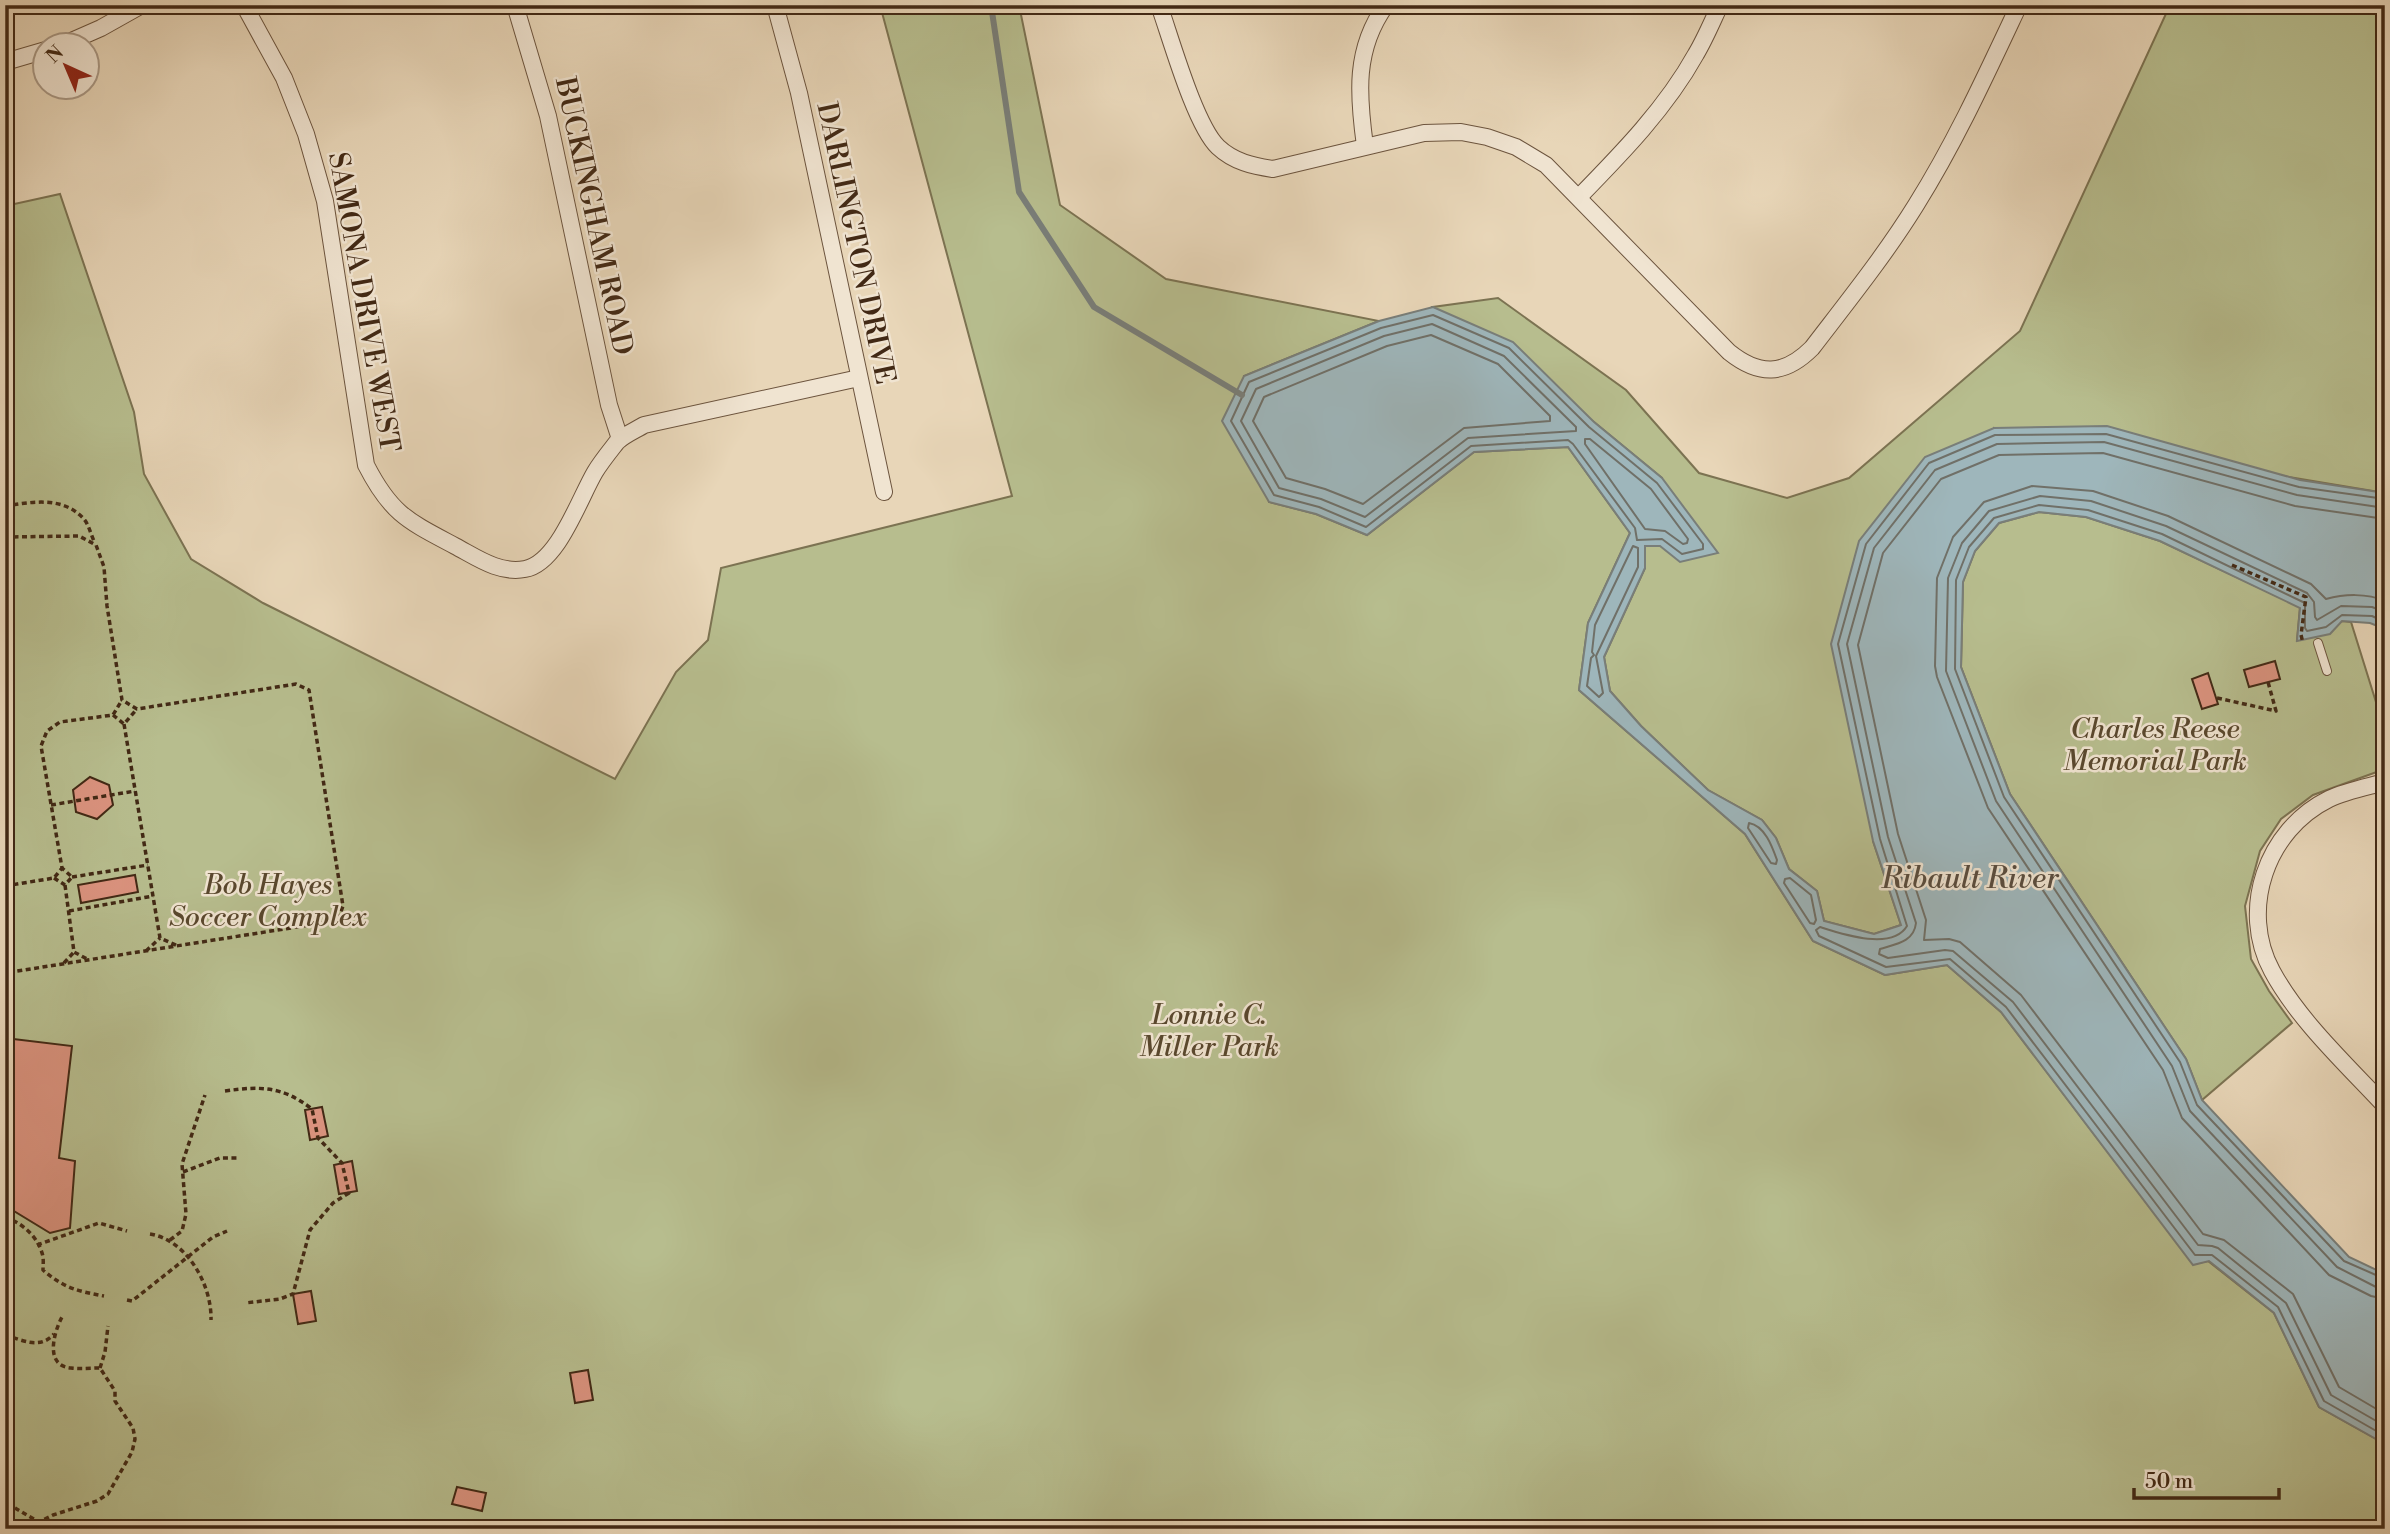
<svg xmlns="http://www.w3.org/2000/svg" width="2390" height="1534" viewBox="0 0 2390 1534" font-family="'Libre Bodoni',serif">
<style>
.green{fill:#b7bd8e;stroke:#7c7352;stroke-width:2}
.water{fill:#9eb6bb;stroke:#797e79;stroke-width:2}
.lines{fill:none;stroke-linecap:round;stroke-linejoin:round}
.shore{stroke:#707068;stroke-width:2}
.stream{stroke:#797e79;stroke-width:6}
.building{fill:#db937f;stroke:#422915;stroke-width:2}
.service-casing{stroke:#6c543e;stroke-width:10}
.minor-casing{stroke:#6c543e;stroke-width:18}
.path{stroke:#422915;stroke-width:3.5;stroke-dasharray:5 3.5;stroke-linecap:butt}
.service{stroke:#f0e4d1;stroke-width:8}
.minor{stroke:#f0e4d1;stroke-width:16}
.labels{text-anchor:middle;stroke-width:5;stroke-linejoin:round;paint-order:stroke}
.street-label{font-size:28px;fill:#422915;stroke:#f0e4d1}
.park-label{font-size:28px;font-style:italic;fill:#59472d;stroke:#f0e4d1}
.water-label{font-size:30px;font-style:italic;fill:#594c3e;stroke:#f0e4d1}
</style>
<rect width="100%" height="100%" fill="#e8d6b8"/>
<filter id="stains"><feTurbulence type="fractalNoise" baseFrequency=".00286" numOctaves="4"/><feColorMatrix values="0 0 0 0 .2 0 0 0 0 .09 0 0 0 0 .02 0 0 0 .5 -.17"/></filter>
<radialGradient id="worn" r=".72"><stop offset=".6" stop-color="#630" stop-opacity="0"/><stop offset="1" stop-color="#630" stop-opacity=".3"/></radialGradient>
<g class="green">
<path d="M880 5H1019L1060 205 1166 279 1379 321 1244 376 1269 502 1316 514 1367 535 1474 452 1568 447 1630 533 1588 623 1579 690 1745 834 1813 941 1885 975 1947 965 2001 1012 2193 1264 2208 1261 2274 1313 2319 1407 2385 1444V1529H5V206L60 194 134 412 144 474 191 559 263 603 615 779 676 672 708 640 721 568 1012 496Z"/>
<path d="M2170 5H2385V493L1994 428 1873 841 1901 925 1874 934 1824 921 1817 891 1789 869 1776 838 1762 820 1708 790 1641 726 1610 691 1604 657 1645 568V546H1660L1662 478 1594 422 1433 307 1498 298 1626 390 1699 473 1787 498 1849 478 2020 331Z"/>
<path d="M2039 512 2086 517 2160 541 2300 607 2297 640 2342 621 2351 622 2385 731V769L2313 795 2281 819 2260 851 2245 906 2251 959 2269 991 2292 1023 2202 1100 2186 1059 2010 794 1961 667 1963 582 1975 551 1999 523Z"/>
</g>
<path class="water" d="M1433 307 1513 342 1594 422 1662 478 1718 553 1680 562 1660 546H1645V568L1604 657 1610 691 1641 726 1708 790 1762 820 1776 838 1789 869 1817 891 1824 921 1874 934 1901 925 1873 841 1831 644 1859 541 1925 457 1994 428 2107 426 2300 480 2385 493V629L2370 623 2342 621 2330 634 2297 641 2300 608 2160 541 2086 517 2039 512 1999 523 1975 551 1963 582 1961 667 2010 794 2186 1059 2202 1100 2349 1257 2385 1274V1444L2319 1407 2274 1313 2209 1261 2193 1265 2001 1012 1947 965 1885 975 1813 941 1745 834 1579 690 1588 623 1630 533 1568 447 1474 452 1367 535 1316 514 1269 502 1222 421 1244 376 1379 321Z"/>
<g class="lines">
<g class="shore">
<path d="M1433 315 1509 348 1589 427 1657 483 1703 544V549L1682 554 1662 539 1637 540 1635 528 1573 444 1568 440 1471 446 1366 527 1319 507 1274 495 1231 421 1249 382 1381 328Z"/>
<path d="M1432 324 1504 356 1576 427V431L1468 438 1365 517 1321 499 1279 488 1241 421 1256 389 1384 336Z"/>
<path d="M1431 335 1498 364 1550 416V421L1464 428 1363 504 1325 489 1286 478 1253 421 1264 397 1387 346Z"/>
<path d="M1585 439H1590L1651 489 1688 539 1687 543 1683 544 1665 531 1645 529 1585 444Z"/>
<path d="M2385 499 2299 487 2106 434 1995 435 1929 463 1866 544 1838 644 1880 839 1907 926C1892 951 1842 934 1820 927L1816 930 1819 936 1886 967 1950 959 2006 1007 2195 1255H2212L2278 1307 2324 1401 2385 1436"/>
<path d="M2385 508 2297 495 2104 442 1997 444 1935 470 1874 548 1847 644 1888 837 1916 923C1914 942 1896 944 1880 949L1879 954 1888 958 1945 950 1953 951 2013 1002 2198 1245 2212 1246 2218 1248 2286 1303 2331 1395 2385 1426"/>
<path d="M2385 519 2295 506 2103 453 1999 455 1941 479 1883 553 1858 645 1898 834 1926 920 1924 940 1949 939 1960 942 2021 995 2203 1234 2224 1240 2293 1294 2339 1387 2385 1414"/>
<path d="M1633 546 1638 548V567L1596 656 1603 693 1599 697 1587 686 1591 658 1594 655 1592 652 1595 625Z"/>
<path d="M2385 601C2367 593 2344 594 2326 599L2311 584 2168 516 2093 491 2032 486 1984 502 1953 537 1937 578 1935 666 1937 677 1988 808 2163 1070 2182 1118 2329 1275 2371 1296 2385 1299"/>
<path d="M2385 612 2372 607 2341 606 2317 620 2315 617 2314 602 2307 593 2166 526 2091 501 2040 496 1989 511 1962 543 1948 578 1946 671 1996 801 2172 1066 2190 1111 2337 1267 2376 1287 2385 1288"/>
<path d="M2385 622 2372 616 2342 615 2326 627 2307 631 2305 628V603L2162 534 2088 510 2039 505 1994 518 1969 547 1956 580 1955 669 2004 797 2180 1062 2197 1105 2344 1261 2385 1279"/>
<path d="M1749 823C1765 826 1772 846 1777 860L1776 864 1771 863 1748 828Z"/>
<path d="M1790 878 1811 895 1816 920 1814 924 1810 923 1784 883 1785 879Z"/>
</g>
<path class="stream" d="M991 5 1019 192 1094 307 1242 395"/>
</g>
<g class="building">
<path d="M2275 661 2280 679 2249 687 2244 670Z"/>
<path d="M2208 673 2218 704 2202 709 2192 679Z"/>
<path d="M90 777 109 785 113 805 97 819 76 812 73 790Z"/>
<path d="M135 875 138 892 81 903 78 885Z"/>
<path d="M5 1038 72 1046 59 1158 75 1161 70 1228 50 1233 9 1208 12 1186H5Z"/>
<path d="M322 1107 328 1136 310 1140 305 1110Z"/>
<path d="M352 1161 357 1191 339 1194 334 1165Z"/>
<path d="M311 1291 316 1321 298 1324 293 1294Z"/>
<path d="M588 1370 593 1400 575 1403 570 1373Z"/>
<path d="M457 1487 486 1493 482 1511 452 1504Z"/>
</g>
<g class="lines">
<g class="service-casing">
<path id="service" d="M2318 643 2327 671"/>
</g>
<g class="minor-casing">
<g id="minor">
<path d="M244 5 284 78 306 134 325 201 366 465C391 514 408 521 455 546 476 557 499 574 525 569 558 563 579 499 595 472 601 462 610 451 617 442 624 435 636 430 644 425L859 378"/>
<path d="M515 5 548 116 609 405 620 439"/>
<path d="M775 5 799 93 884 492"/>
<path d="M1159 5C1171 39 1195 125 1218 147 1234 162 1253 166 1273 169L1424 133 1461 132 1487 137 1516 147 1546 165 1729 352C1759 376 1784 376 1812 348 1848 301 1885 255 1916 205 1956 141 1987 73 2019 5"/>
<path d="M60 46 101 28 142 5"/>
<path d="M5 62 46 50"/>
<path d="M1365 146C1358 95 1354 49 1386 5"/>
<path d="M1579 197C1622 153 1666 108 1696 54 1705 39 1712 22 1720 5"/>
<path d="M2385 782C2367 787 2346 791 2329 799 2266 830 2239 910 2272 971 2299 1021 2347 1065 2385 1106"/>
</g>
</g>
<g class="path">
<path d="M5 506C32 502 62 496 83 518 89 524 91 536 95 543"/>
<path d="M5 537 79 536 96 545 104 567 107 606 122 700 137 709 296 684 309 690 343 906 340 914 322 923 5 973"/>
<path d="M2232 565 2306 597 2301 635 2303 643"/>
<path d="M2217 698 2276 711 2268 682"/>
<path d="M113 715 124 724 137 709"/>
<path d="M124 724 160 938 178 946"/>
<path d="M51 805 135 791"/>
<path d="M72 877 148 865"/>
<path d="M54 878 65 885 72 877 62 868"/>
<path d="M65 885 74 952 89 960"/>
<path d="M5 886 54 878 62 868 41 746 47 731 60 722 113 715 122 700"/>
<path d="M69 911 153 896"/>
<path d="M146 951 160 938"/>
<path d="M64 963 74 952"/>
<path d="M225 1091C261 1086 282 1086 312 1109L318 1138 342 1163 349 1193 333 1203 310 1230 293 1294 280 1299 245 1303"/>
<path d="M183 1172 220 1158H239"/>
<path d="M5 1217C21 1222 38 1237 42 1253 44 1258 43 1265 43 1270 64 1288 77 1291 104 1296"/>
<path d="M150 1234C187 1240 212 1285 211 1320"/>
<path d="M170 1240 182 1231 186 1214 182 1164 205 1095"/>
<path d="M37 1245 99 1223 127 1231"/>
<path d="M127 1300 132 1301 213 1237 227 1231"/>
<path d="M5 1335C22 1340 40 1350 54 1334"/>
<path d="M100 1368 105 1352 108 1326"/>
<path d="M5 1494 15 1508 39 1522 53 1515 97 1501 108 1494 132 1452 135 1439 133 1428 115 1401V1391L100 1368C91 1368 81 1369 71 1368 44 1366 54 1332 62 1317"/>
</g>
<use href="#service" class="service"/>
<use href="#minor" class="minor"/>
</g>
<g class="labels">
<g class="street-label">
<text transform="translate(595 216) rotate(78)" y="10">BUCKINGHAM ROAD</text>
<text transform="translate(857 243) rotate(78)" y="10">DARLINGTON DRIVE</text>
<text transform="translate(365 302) rotate(80)" y="10">SAMONA DRIVE WEST</text>
</g>
<g class="park-label">
<text x="2155" y="738">Charles Reese<tspan x="2155" dy="32">Memorial Park</tspan></text>
<text x="268" y="894">Bob Hayes<tspan x="268" dy="32">Soccer Complex</tspan></text>
<text x="1209" y="1024">Lonnie C.<tspan x="1209" dy="32">Miller Park</tspan></text>
</g>
<g class="water-label">
<text x="1970" y="888">Ribault River</text>
</g>
</g>
<rect width="2390" height="1534" fill="none" stroke="#e8d6b8" stroke-width="28"/>
<rect x="7" y="7" width="2376" height="1520" fill="none" stroke="#422915" stroke-width="3.5"/>
<rect x="14" y="14" width="2362" height="1506" fill="none" stroke="#422915" stroke-width="2"/>
<g transform="translate(66 66) rotate(316)"><circle r="33" fill="#f0e4d1" stroke="#aa9986" stroke-width="2"/>
<path d="M0-5L12 26L0 18L-12 26Z" fill="#8f2418"/>
<text y="-10" font-size="19" font-weight="bold" text-anchor="middle" fill="#422915">N</text>
</g>
<path d="M2134 1488v10h145v-10" fill="none" stroke="#422915" stroke-width="3.5"/>
<text x="2145" y="1488" font-size="21" fill="#422915" stroke="#f0e4d1" stroke-width="5" paint-order="stroke">50 m</text>
<rect width="100%" height="100%" filter="url(#stains)"/>
<rect width="100%" height="100%" fill="url(#worn)"/>
</svg>
